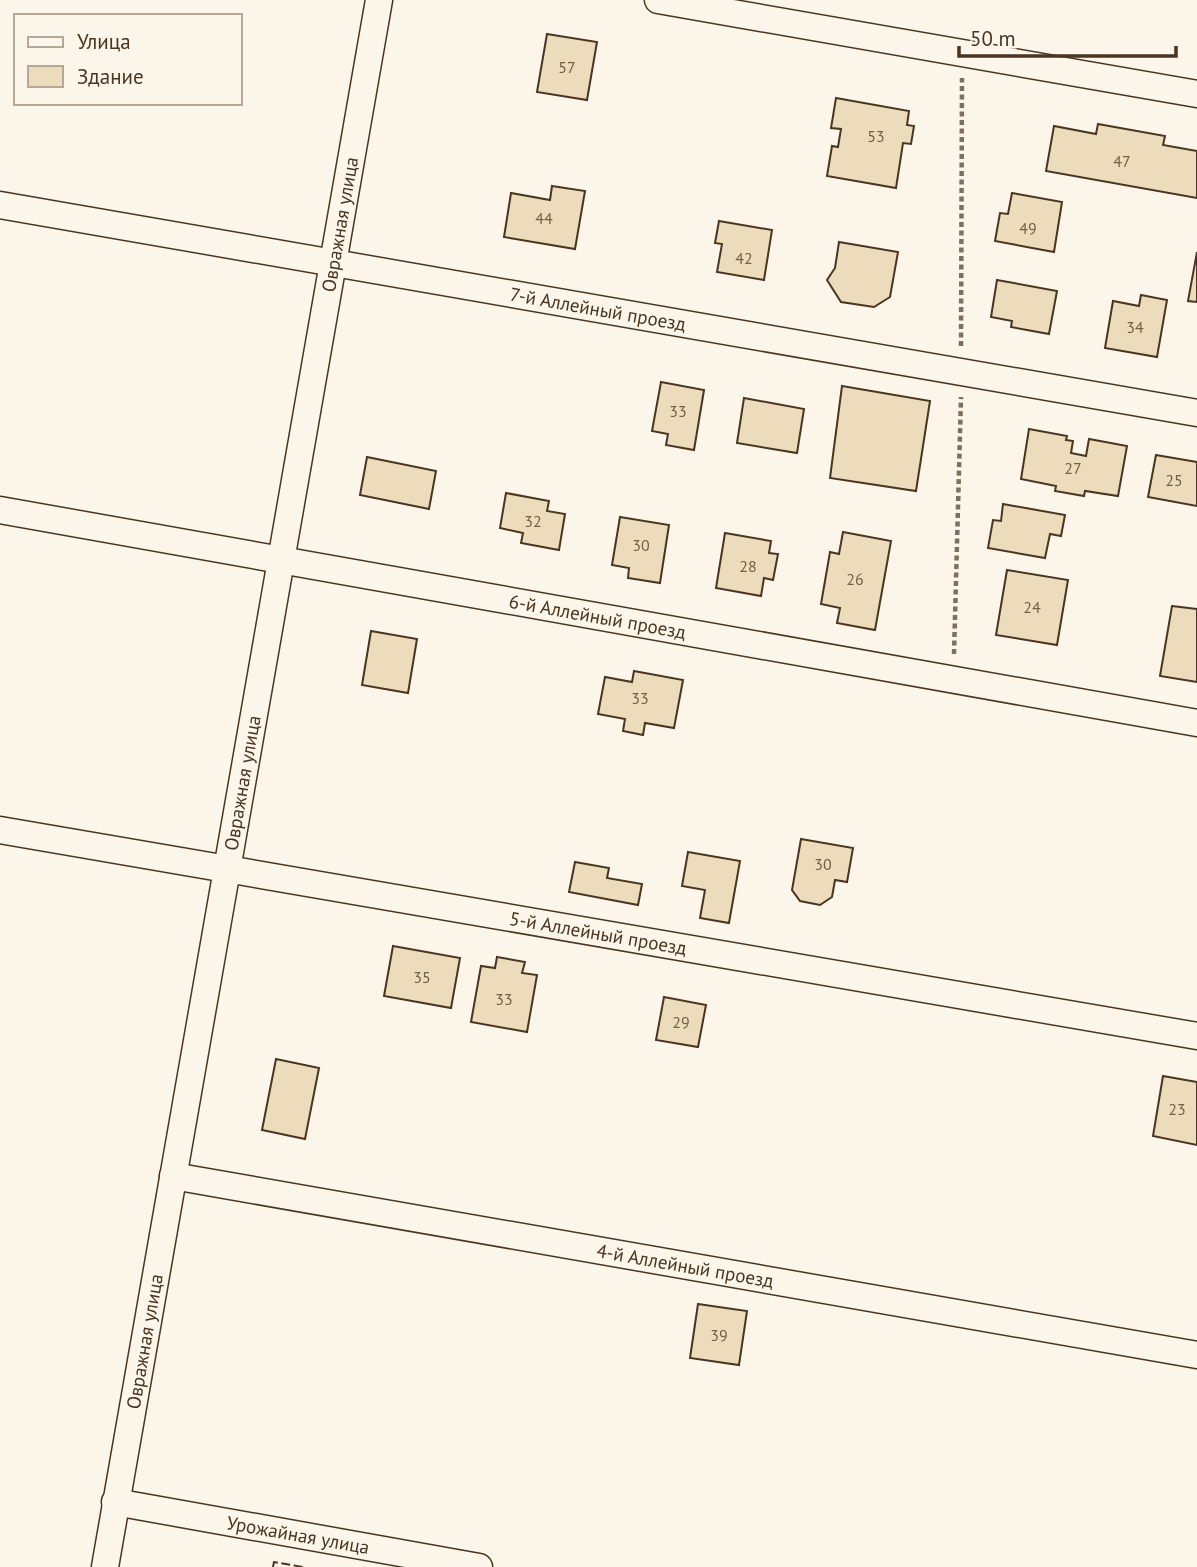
<svg xmlns="http://www.w3.org/2000/svg" width="1197" height="1567" viewBox="0 0 1197 1567" font-family="'PT Sans',sans-serif">
<style>
.building{fill:#ecdcbc;stroke:#4a3520;stroke-width:2}
.lines{fill:none;stroke-linecap:round;stroke-linejoin:round}
.street-casing{stroke:#4a3520;stroke-width:29}
.path{stroke:#7f6f5c;stroke-width:4.5;stroke-dasharray:5 3.5;stroke-linecap:butt}
.street{stroke:#fbf6e9;stroke-width:26}
.fence{stroke:#4a3520;stroke-width:2;stroke-dasharray:9 3.5;stroke-linecap:butt}
.labels{text-anchor:middle;stroke-width:5;stroke-linejoin:round;paint-order:stroke}
.number-label{font-size:16px;fill:#725f47}
.street-label{font-size:19px;fill:#4a3520;stroke:#fbf6e9}
</style>
<rect width="100%" height="100%" fill="#fbf6e9"/>
<g class="building">
<path d="M547 34 597 42 587 100 537 92Z"/>
<path d="M836 98 909 111 907 125 914 126 911 144 903 143 896 188 827 176 832 146 838 147 841 129 831 128Z"/>
<path d="M1098 124 1165 136 1163 145 1197 151V198L1046 171 1054 126 1096 134Z"/>
<path d="M552 186 585 191 575 249 504 237 511 193 550 200Z"/>
<path d="M1012 193 1062 202 1054 252 995 241 1000 213 1008 214Z"/>
<path d="M719 221 772 230 764 280 717 272 722 244 715 243Z"/>
<path d="M839 242 898 252 890 297 874 307 841 302 827 280 835 268Z"/>
<path d="M1197 252V302L1188 301Z"/>
<path d="M997 280 1057 291 1049 334 1011 327 1012 321 991 317Z"/>
<path d="M1141 295 1167 300 1157 357 1105 348 1113 301 1139 306Z"/>
<path d="M661 382 704 390 694 450 666 445 668 434 652 431Z"/>
<path d="M842 386 930 401 916 491 830 478Z"/>
<path d="M744 398 804 409 797 453 737 443Z"/>
<path d="M1029 429 1067 436 1066 440 1073 441 1071 453 1086 456 1089 439 1127 446 1118 496 1085 491 1084 496 1055 491 1056 486 1021 479Z"/>
<path d="M1156 455 1197 462V506L1148 497Z"/>
<path d="M367 457 436 471 429 509 360 495Z"/>
<path d="M506 493 549 501 547 511 565 514 559 550 521 543 523 533 500 528Z"/>
<path d="M1003 504 1065 515 1061 536 1050 534 1045 558 988 548 993 520 1001 521Z"/>
<path d="M620 517 669 525 660 583 628 578 629 568 612 565Z"/>
<path d="M843 532 891 541 875 630 837 623 840 608 821 604 830 552 839 554Z"/>
<path d="M725 533 771 541 769 553 778 554 773 580 764 578 761 596 716 588Z"/>
<path d="M1007 570 1068 580 1057 645 996 635Z"/>
<path d="M1172 606 1197 609V682L1160 676Z"/>
<path d="M371 631 417 639 408 693 362 685Z"/>
<path d="M634 671 683 680 674 728 645 723 643 735 623 731 625 719 598 714 605 677 632 682Z"/>
<path d="M801 839 853 848 847 882 835 880 832 897 820 905 800 901 792 890Z"/>
<path d="M688 852 740 861 729 923 700 918 705 890 682 886Z"/>
<path d="M575 862 609 868 607 878 642 884 638 905 569 892Z"/>
<path d="M393 946 460 958 451 1008 384 996Z"/>
<path d="M497 957 525 962 522 973 537 975 527 1032 471 1022 481 966 495 968Z"/>
<path d="M664 997 706 1005 698 1047 656 1040Z"/>
<path d="M276 1059 319 1068 305 1139 262 1130Z"/>
<path d="M1163 1076 1197 1082V1145L1153 1136Z"/>
<path d="M698 1304 747 1311 739 1365 690 1358Z"/>
</g>
<g class="lines">
<g class="street-casing">
<g id="street">
<path d="M658 0 1197 94"/>
<path id="s1" d="M0 205 1197 413"/>
<path id="s2" d="M0 510 1197 723"/>
<path id="s3" d="M0 830 1197 1036"/>
<path id="s4" d="M173 1176 1197 1355"/>
<path id="s5" d="M115 1502 479 1567"/>
<path id="s6" d="M105 1567 379 0"/>
</g>
</g>
<g class="path">
<path d="M961 346 962 78"/>
<path d="M954 654 961 397"/>
</g>
<use href="#street" class="street"/>
<path class="fence" d="M273 1567 274 1562 303 1567"/>
</g>
<g class="labels">
<g class="number-label">
<text x="567" y="73">57</text>
<text x="876" y="142">53</text>
<text x="1122" y="167">47</text>
<text x="544" y="224">44</text>
<text x="1028" y="234">49</text>
<text x="744" y="264">42</text>
<text x="1135" y="333">34</text>
<text x="678" y="417">33</text>
<text x="1073" y="474">27</text>
<text x="1174" y="486">25</text>
<text x="533" y="527">32</text>
<text x="641" y="551">30</text>
<text x="748" y="572">28</text>
<text x="855" y="585">26</text>
<text x="1032" y="613">24</text>
<text x="640" y="704">33</text>
<text x="823" y="870">30</text>
<text x="422" y="983">35</text>
<text x="504" y="1005">33</text>
<text x="681" y="1028">29</text>
<text x="1177" y="1115">23</text>
<text x="719" y="1341">39</text>
</g>
<g class="street-label">
<text dy="7" stroke="none"><textPath href="#s6" startOffset="1363">Овражная улица</textPath></text>
<text dy="7" stroke="none"><textPath href="#s1" startOffset="607">7-й Аллейный проезд</textPath></text>
<text dy="7" stroke="none"><textPath href="#s2" startOffset="607">6-й Аллейный проезд</textPath></text>
<text dy="7" stroke="none"><textPath href="#s6" startOffset="796">Овражная улица</textPath></text>
<text dy="7" stroke="none"><textPath href="#s3" startOffset="607">5-й Аллейный проезд</textPath></text>
<text dy="7" stroke="none"><textPath href="#s4" startOffset="520">4-й Аллейный проезд</textPath></text>
<text dy="7" stroke="none"><textPath href="#s6" startOffset="229">Овражная улица</textPath></text>
<text dy="7" stroke="none"><textPath href="#s5" startOffset="186">Урожайная улица</textPath></text>
</g>
</g>
<rect x="14" y="14" width="228" height="91" fill="#fbf6e9" stroke="#b4a999" stroke-width="2"/>
<rect x="28" y="37" width="35" height="10" fill="#fbf6e9" stroke="#b4a999" stroke-width="2"/>
<text x="77" y="49" font-size="21" fill="#4a3520">Улица</text>
<rect x="28" y="66" width="35" height="21" fill="#ecdcbc" stroke="#b4a999" stroke-width="2"/>
<text x="77" y="84" font-size="21" fill="#4a3520">Здание</text>
<path d="M959 46v10h217v-10" fill="none" stroke="#4a3520" stroke-width="3.5"/>
<text x="970" y="46" font-size="21" fill="#4a3520" stroke="#fbf6e9" stroke-width="5" paint-order="stroke">50 m</text>
</svg>
